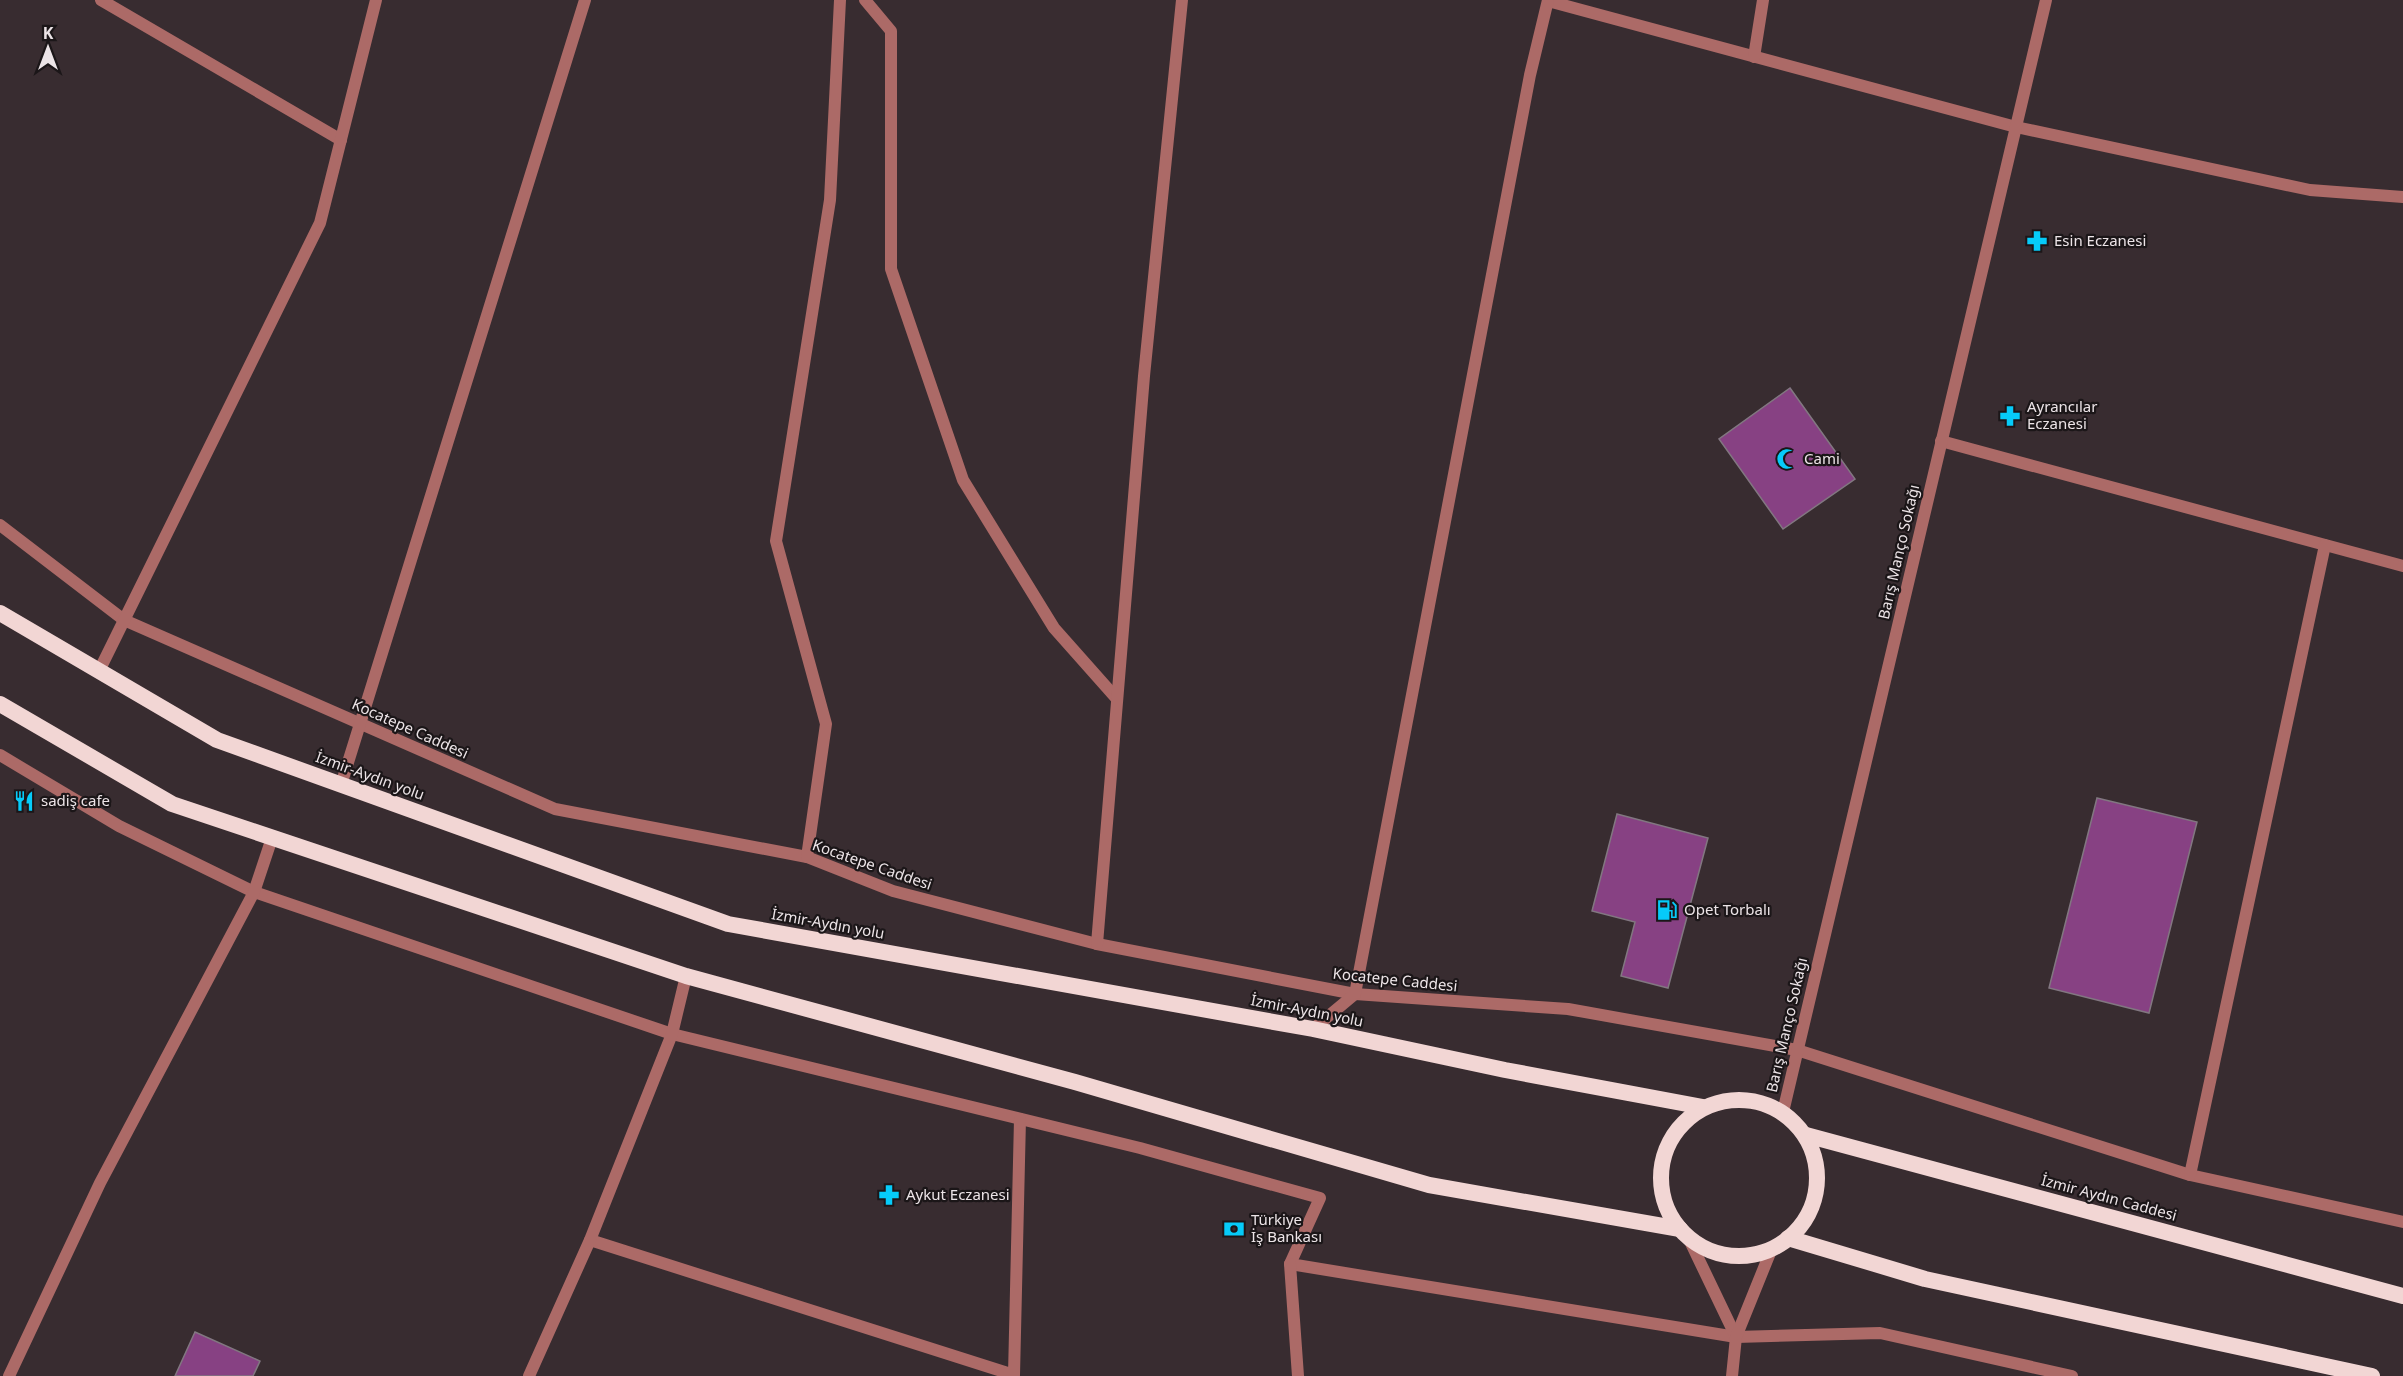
<svg xmlns="http://www.w3.org/2000/svg" width="2403" height="1376" viewBox="0 0 2403 1376" font-family="'Noto Sans',sans-serif">
<style>
.building{fill:#874183;stroke:#827781;stroke-width:1.5}
.lines{fill:none;stroke-linecap:round;stroke-linejoin:round}
.minor{stroke:#ac6a67;stroke-width:12}
.tertiary{stroke:#ac6a67;stroke-width:12}
.trunk{stroke:#f2d6d4;stroke-width:16}
.labels{text-anchor:middle;stroke-width:4.5;stroke-linejoin:round;paint-order:stroke}
.poi-label{font-size:15px;fill:#ece4e7;stroke:#1b1618;text-anchor:start}
.street-label{font-size:15px;fill:#ece4e7;stroke:#1b1618}
</style>
<rect width="100%" height="100%" fill="#382c30"/>
<g class="building">
<path d="M1790 388 1855 479 1783 529 1719 439Z"/>
<path d="M2097 798 2197 822 2149 1013 2049 988Z"/>
<path d="M1617 814 1708 838 1668 988 1621 976 1635 922 1592 911Z"/>
<path d="M195 1332 260 1361 253 1376H175Z"/>
</g>
<g class="lines">
<g class="minor">
<path d="M101 0 341 140"/>
<path d="M865 0 891 31V269L963 480 1054 628 1117 699"/>
<path d="M1548 1 2016 127 2310 190 2403 197"/>
<path d="M1754 57 1763 0"/>
<path d="M1941 441 2403 566"/>
<path d="M0 525 124 620 555 809 807 857 893 891 1097 944 1355 994 1568 1009 1797 1050 2190 1175 2403 1222"/>
<path d="M99 671 320 223 376 0"/>
<path d="M0 755 119 826 254 892 672 1034 1140 1148 1320 1198 1290 1264 1736 1337 1880 1333 2072 1376"/>
<path d="M341 785 585 0"/>
<path d="M807 857 826 724 776 541 830 200 840 0"/>
<path d="M1097 944 1144 376 1182 0"/>
<path d="M1313 1029 1355 994 1530 75 1548 0"/>
<path d="M2190 1175 2325 545"/>
<path d="M590 1240 1014 1375 1020 1119"/>
<path d="M1290 1264 1298 1376"/>
<path d="M9 1376 100 1183 254 892 272 838"/>
<path d="M529 1376 590 1240 672 1034 686 976"/>
</g>
<g class="tertiary">
<path d="M1783 1112 2046 0"/>
<path d="M1688 1237 1736 1337"/>
<path d="M1732 1376 1736 1337 1772 1248"/>
</g>
<g class="trunk">
<path d="M0 613 217 740 728 924 1313 1029 1505 1070 1703 1107"/>
<path d="M0 704 172 804 686 976 1075 1082 1429 1185 1680 1229"/>
<circle cx="1739" cy="1178" r="78"/>
<path d="M1806 1135 2403 1296"/>
<path d="M1788 1238 1925 1279 2372 1376"/>
</g>
</g>
<defs>
<g id="pharmacy-bare" transform="scale(1.62)"><path d="M-2-6h4v4h4v4h-4v4h-4v-4h-4v-4h4Z" fill="#06cbf9" stroke="#1b1618" stroke-width="2.5" paint-order="stroke"/></g>
<g id="mosque-bare" transform="scale(1.62)"><path d="M3.5-4.9A6 6 0 1 0 3.5 4.9A5 5 0 1 1 3.5-4.9Z" fill="#06cbf9" stroke="#1b1618" stroke-width="2.5" paint-order="stroke"/></g>
<g id="restaurant-bare" transform="scale(1.62)"><path d="M-5-6h1v4h1v-4h1v4h1v-4h1v5L-1.5 .5V6h-2V.5L-5-1ZM5-6V6H3V1.5H1.5Q1.5-4 5-6Z" fill="#06cbf9" stroke="#1b1618" stroke-width="2.5" paint-order="stroke"/></g>
<g id="fuel-bare" transform="scale(1.62)"><path d="M-5.5-6h7V0h2V4h1.3V-2.5L3-4.5l.8-.8L6-3V5H2.5V1h-1V6h-7ZM-4.2-4.7v3.2H.2V-4.7Z" fill="#06cbf9" stroke="#1b1618" stroke-width="2.5" paint-order="stroke"/></g>
<g id="bank-bare" transform="scale(1.62)"><path d="M-6-4H6V4H-6ZM0-2.3a2.3 2.3 0 1 0 0 4.6a2.3 2.3 0 1 0 0-4.6Z" fill="#06cbf9" stroke="#1b1618" stroke-width="2.5" paint-order="stroke"/></g>
</defs>
<g fill-rule="evenodd">
<use href="#pharmacy-bare" x="2037" y="241"/>
<use href="#pharmacy-bare" x="2010" y="416"/>
<use href="#mosque-bare" x="1787" y="459"/>
<use href="#restaurant-bare" x="24" y="801"/>
<use href="#fuel-bare" x="1667" y="910"/>
<use href="#pharmacy-bare" x="889" y="1195"/>
<use href="#bank-bare" x="1234" y="1229"/>
</g>
<g class="labels">
<g class="poi-label">
<text x="2054" y="246">Esin Eczanesi</text>
<text x="2027" y="412">Ayrancılar<tspan x="2027" dy="17">Eczanesi</tspan></text>
<text x="1804" y="464">Cami</text>
<text x="41" y="806">sadiş cafe</text>
<text x="1684" y="915">Opet Torbalı</text>
<text x="906" y="1200">Aykut Eczanesi</text>
<text x="1251" y="1225">Türkiye<tspan x="1251" dy="17">İş Bankası</tspan></text>
</g>
<g class="street-label">
<text transform="translate(1899 552) rotate(-77)" y="5">Barış Manço Sokağı</text>
<text transform="translate(410 729) rotate(24)" y="5">Kocatepe Caddesi</text>
<text transform="translate(370 776) rotate(20)" y="5">İzmir-Aydın yolu</text>
<text transform="translate(872 865) rotate(19)" y="5">Kocatepe Caddesi</text>
<text transform="translate(828 924) rotate(10)" y="5">İzmir-Aydın yolu</text>
<text transform="translate(1395 980) rotate(6)" y="5">Kocatepe Caddesi</text>
<text transform="translate(1307 1011) rotate(11)" y="5">İzmir-Aydın yolu</text>
<text transform="translate(1787 1025) rotate(-77)" y="5">Barış Manço Sokağı</text>
<text transform="translate(2109 1198) rotate(15)" y="5">İzmir Aydın Caddesi</text>
</g>
</g>
<g transform="translate(48 48)" stroke="#1b1618" stroke-width="4.5" paint-order="stroke">
<path d="M0-4.5L10 22L0 15L-10 22Z" fill="#ece4e7"/>
<text y="-9" font-size="16" font-weight="bold" text-anchor="middle" fill="#ece4e7">K</text>
</g>
</svg>
